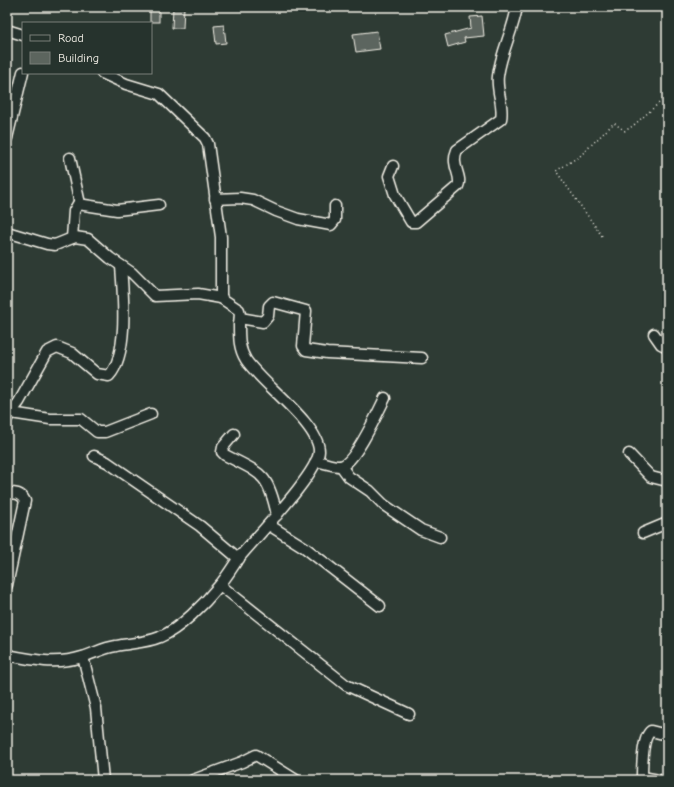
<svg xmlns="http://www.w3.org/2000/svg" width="674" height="787" viewBox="0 0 674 787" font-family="'Comic Neue',sans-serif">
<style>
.building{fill:#5c655e;stroke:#f4f1e8}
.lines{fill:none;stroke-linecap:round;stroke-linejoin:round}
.minor-casing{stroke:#f4f1e8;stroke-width:13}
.path{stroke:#f4f1e8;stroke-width:1.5;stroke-dasharray:1 3;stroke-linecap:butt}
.minor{stroke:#26332d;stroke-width:10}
</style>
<rect width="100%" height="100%" fill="#2e3b34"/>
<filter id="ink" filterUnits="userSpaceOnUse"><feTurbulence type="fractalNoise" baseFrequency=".025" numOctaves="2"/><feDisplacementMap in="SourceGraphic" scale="8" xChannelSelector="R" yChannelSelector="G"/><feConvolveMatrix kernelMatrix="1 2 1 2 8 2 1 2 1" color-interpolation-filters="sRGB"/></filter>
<g filter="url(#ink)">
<g class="building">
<rect x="150" y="7" width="9" height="15"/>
<path d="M173 7H184L183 28H172Z"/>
<path d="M482 16 484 36 464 38 465 42 448 47 445 35 471 28 470 17Z"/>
<path d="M224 25 226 43 216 44 214 26Z"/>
<path d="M377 31 380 49 356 52 353 34Z"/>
</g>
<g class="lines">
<g class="minor-casing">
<g id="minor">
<path d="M7 30 23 35"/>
<path d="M7 138 23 72"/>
<path d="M70 158 80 204"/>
<path d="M393 166 389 176 395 195 411 222H416L458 186C463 176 450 166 457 150L501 119C504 105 496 91 498 76 501 52 513 31 517 7"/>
<path d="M215 199 240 198 253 200 276 211 298 219 331 225 335 220V206"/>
<path d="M7 232 47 244 55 245 75 237 88 239 110 258 132 273 155 296 198 294 221 298"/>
<path d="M72 238 74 211 78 204 117 210 159 205"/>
<path d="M240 318 263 322 268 316 269 306 273 302 306 311 303 346 306 350 327 353 422 358"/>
<path d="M654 334 661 344 667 347"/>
<path d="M11 413 50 419H81L97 432H105L151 414"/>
<path d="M7 418 19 402 47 352 57 347 72 353 97 374 109 376C129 354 123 295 121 266"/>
<path d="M234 434 223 447 222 452 225 455C262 474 268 473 277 515"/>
<path d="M629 454 651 477 667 481"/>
<path d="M94 456 107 462 200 526 239 559"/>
<path d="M316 461C323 462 334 467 341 466 355 463 379 410 385 398"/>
<path d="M341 466 349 477 370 491 384 505 421 530 440 537"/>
<path d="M7 493C16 493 21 493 25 501L7 585"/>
<path d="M269 525 304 547 380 606"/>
<path d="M643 533 667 523"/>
<path d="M220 585 346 685 409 714"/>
<path d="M7 655C32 660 56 665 82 657 93 654 103 648 116 646 130 643 146 643 160 637 180 629 205 603 219 586 226 578 232 568 238 559 254 539 319 473 319 451 319 424 262 384 246 360 239 349 239 338 239 325 239 320 241 315 239 310L221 298V237L208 144 205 138 159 94 126 84 102 73"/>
<path d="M83 657 96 708 103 780"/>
<path d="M642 777 659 780"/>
<path d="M193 780 242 762 256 755 296 780"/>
<path d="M642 780C642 769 642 737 651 731L667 735"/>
</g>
</g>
<path class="path" d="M602 236 556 171 580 156 614 123 625 131 634 125 667 96"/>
<use href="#minor" class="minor"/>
</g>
</g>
<rect width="674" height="787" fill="none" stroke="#26332d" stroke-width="24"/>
<rect x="12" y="12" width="650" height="763" fill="none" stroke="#f4f1e8" stroke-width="1.5" filter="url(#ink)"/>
<rect x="22" y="22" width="130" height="52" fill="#26332d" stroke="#787f78"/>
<rect x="30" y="35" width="20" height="6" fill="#26332d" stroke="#787f78"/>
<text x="58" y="42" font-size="12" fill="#f4f1e8">Road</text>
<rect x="30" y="52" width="20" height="12" fill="#5c655e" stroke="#787f78"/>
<text x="58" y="62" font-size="12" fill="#f4f1e8">Building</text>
</svg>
